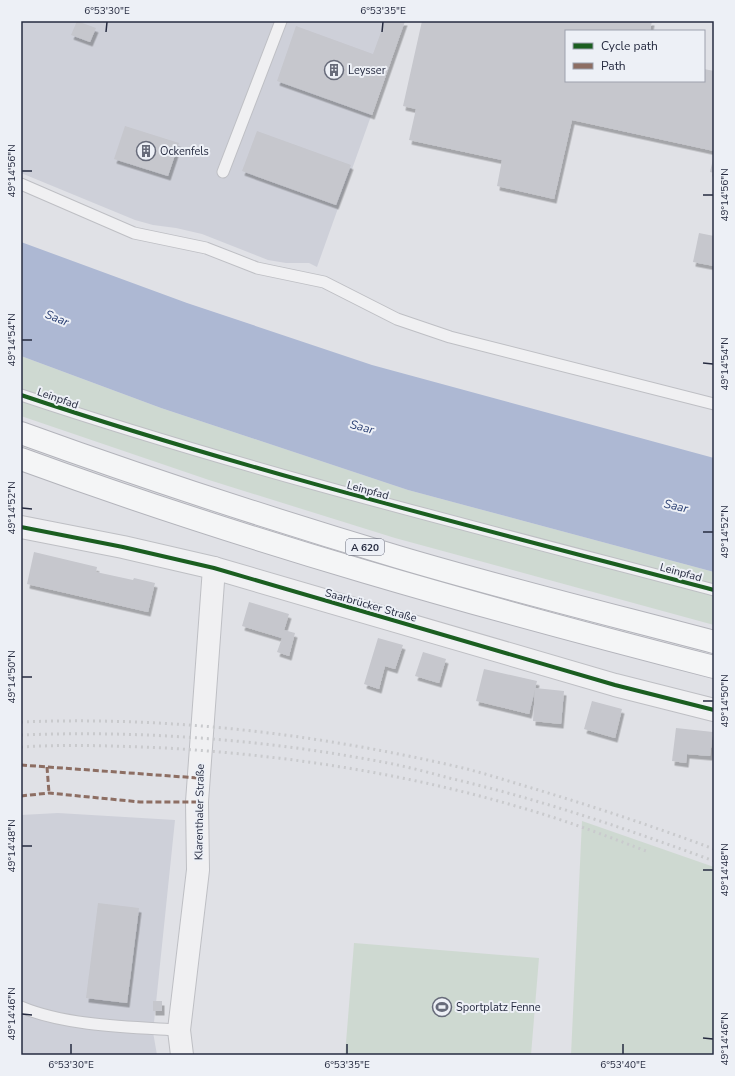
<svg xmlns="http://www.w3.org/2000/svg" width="735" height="1076" viewBox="0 0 735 1076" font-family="'Nunito Sans',sans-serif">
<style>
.built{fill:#ced0d9}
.green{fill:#ced9d1}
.water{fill:#adb8d3}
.building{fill:#c6c7cd;filter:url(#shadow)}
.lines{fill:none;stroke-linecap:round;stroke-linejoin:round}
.service-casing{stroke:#bebfc4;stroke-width:13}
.minor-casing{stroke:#bebfc4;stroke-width:24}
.tertiary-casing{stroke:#bebfc4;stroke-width:24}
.motorway-casing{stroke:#b3b4bb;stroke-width:24}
.service{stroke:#f0f0f2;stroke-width:11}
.minor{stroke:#f0f0f2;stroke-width:22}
.tertiary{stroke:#f0f0f2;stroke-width:22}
.motorway{stroke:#f4f5f6;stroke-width:22}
.rail{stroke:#c9cacd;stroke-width:3;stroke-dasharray:2 4;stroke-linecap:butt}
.quiet{stroke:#8d6e63;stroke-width:3;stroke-dasharray:6 3;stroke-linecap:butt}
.cycleway-casing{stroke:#edf0f6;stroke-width:6}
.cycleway{stroke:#1b5e20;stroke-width:4}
.ticks{fill:none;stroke:#262b40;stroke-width:1.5}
.labels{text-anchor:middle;stroke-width:4;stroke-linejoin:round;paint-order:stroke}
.shield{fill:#edf0f6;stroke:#626677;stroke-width:1}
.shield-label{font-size:10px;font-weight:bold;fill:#262b40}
.poi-label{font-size:11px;fill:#262b40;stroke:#edf0f6;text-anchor:start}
.street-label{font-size:11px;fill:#262b40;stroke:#edf0f6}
.water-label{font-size:12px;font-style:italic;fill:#2e4376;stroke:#edf0f6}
.neatline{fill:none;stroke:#262b40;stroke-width:1.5}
.ticks-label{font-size:10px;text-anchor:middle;fill:#262b40}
</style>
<defs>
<filter id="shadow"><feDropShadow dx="2.5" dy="4.5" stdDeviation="0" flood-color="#0004"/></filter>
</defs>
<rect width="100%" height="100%" fill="#e0e1e6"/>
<g class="built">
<path d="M21 21H405L317 267 309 263H286L268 260 202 234 176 228 153 225 135 220 21 173Z"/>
<path d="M58 813 175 820 153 1032 157 1055H21V815Z"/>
</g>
<g class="green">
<path d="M21 356 161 408 408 490 714 572V625L395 538 209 480 21 416Z"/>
<path d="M582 821 714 867V1055H571Z"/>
<path d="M354 943 539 958 531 1055H345Z"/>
</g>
<path class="water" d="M21 242 187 303 372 365 714 458V572L408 490 161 408 21 356Z"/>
<g class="building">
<path d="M77 21 96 28 90 42 71 35Z"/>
<path d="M385 21H405L372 115 277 81 296 26 373 54Z"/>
<path d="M422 21H652L650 31H566V81H704V69L714 71V151L572 120 554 199 497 186 502 160 409 140 416 109 403 106Z"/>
<path d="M125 126 179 143 168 176 114 159Z"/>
<path d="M257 131 351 165 336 205 242 171Z"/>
<path d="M713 159H714V173L710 172Z"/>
<path d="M699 233 714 236V266L693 262Z"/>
<path d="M34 552 97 567 96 572 133 580 134 578 155 583 148 612 27 584Z"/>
<path d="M249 602 289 614 284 630 295 633 289 656 277 652 282 638 242 626Z"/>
<path d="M378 638 403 645 395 669 385 666 379 689 364 684Z"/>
<path d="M423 652 446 659 439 683 415 676Z"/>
<path d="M484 669 537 681 529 714 476 701Z"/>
<path d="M535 688 564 691 561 724 533 721Z"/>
<path d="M592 701 622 709 615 738 584 729Z"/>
<path d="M676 728 713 732 710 756 687 754 686 763 672 761Z"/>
<path d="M98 903 139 908 127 1003 86 998Z"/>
<rect x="153" y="1001" width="9" height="10"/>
</g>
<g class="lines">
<g class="service-casing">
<g id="service">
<path d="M223 172 281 21"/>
<path d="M21 184 134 233 206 248 257 268 324 282 397 319 450 337 714 404"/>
<path d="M21 395C248 471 482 529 714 590"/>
<path d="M21 1007C66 1026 130 1027 179 1030"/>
</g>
</g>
<g class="minor-casing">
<path id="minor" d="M182 1055 179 1030 198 870 197 802 214 568"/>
</g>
<g class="tertiary-casing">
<path id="tertiary" d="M21 527 123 547 214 568 615 685 714 710"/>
</g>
<g class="motorway-casing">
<g id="motorway">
<path d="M21 433C145 478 271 519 398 557 502 588 608 614 714 642"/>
<path d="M21 459C248 542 480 607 714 667"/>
</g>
</g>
<use href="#service" class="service"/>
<use href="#minor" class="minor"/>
<use href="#tertiary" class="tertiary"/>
<use href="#motorway" class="motorway"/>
<g class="rail">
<path d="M21 722C170 716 318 734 463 768 487 774 511 782 535 789 595 807 655 827 714 849"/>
<path d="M21 735C145 730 271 740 393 764 412 768 431 773 449 778 539 799 627 829 714 861"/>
<path d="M21 747C69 744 117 746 165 748 285 755 404 773 519 807 562 819 604 835 646 851"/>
</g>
<g class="quiet">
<path d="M21 765 198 778"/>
<path d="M47 767 49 793"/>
<path d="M21 796 49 793 140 802H197"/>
</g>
<g class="cycleway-casing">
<g id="cycleway">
<path d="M21 395C248 471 482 529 714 590"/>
<path d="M21 527 123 547 214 568 615 685 714 710"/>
</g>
</g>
<use href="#cycleway" class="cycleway"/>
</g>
<path class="ticks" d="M106 32 107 22M382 32 383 22M22 171H32M703 195H713M22 340H32M703 363 713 364M22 508 32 509M703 532H713M22 677H32M703 701H713M22 846H32M703 870H713M22 1014 32 1015M703 1038 713 1039M71 1054V1044M347 1054V1044M623 1054V1044"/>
<defs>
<g id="building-ring" transform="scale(1)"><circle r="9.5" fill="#edf0f6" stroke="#676b7a" stroke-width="1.5"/><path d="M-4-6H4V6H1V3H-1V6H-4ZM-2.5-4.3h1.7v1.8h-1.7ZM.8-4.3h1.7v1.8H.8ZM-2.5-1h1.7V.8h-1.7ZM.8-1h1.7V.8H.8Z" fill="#676b7a"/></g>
<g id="stadium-ring" transform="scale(1)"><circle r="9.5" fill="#edf0f6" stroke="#676b7a" stroke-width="1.5"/><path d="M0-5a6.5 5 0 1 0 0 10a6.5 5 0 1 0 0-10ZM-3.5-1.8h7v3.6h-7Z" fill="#676b7a"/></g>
</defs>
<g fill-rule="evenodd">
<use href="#building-ring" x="334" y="70"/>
<use href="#building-ring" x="146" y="151"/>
<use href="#stadium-ring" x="442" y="1007"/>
</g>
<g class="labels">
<rect class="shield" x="346" y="539" width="38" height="16" rx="3"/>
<g class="shield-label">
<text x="365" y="551">A 620</text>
</g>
<g class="poi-label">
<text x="348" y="74">Leysser</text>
<text x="160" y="155">Ockenfels</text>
<text x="456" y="1011">Sportplatz Fenne</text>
</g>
<g class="street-label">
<text transform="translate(58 398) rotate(19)" y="4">Leinpfad</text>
<text transform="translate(368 490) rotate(15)" y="4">Leinpfad</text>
<text transform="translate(681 572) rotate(15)" y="4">Leinpfad</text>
<text transform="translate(371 605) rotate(16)" y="4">Saarbrücker Straße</text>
<text transform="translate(199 812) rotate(-89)" y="4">Klarenthaler Straße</text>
</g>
<g class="water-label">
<text transform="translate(57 318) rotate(22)" y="4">Saar</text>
<text transform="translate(362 427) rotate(15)" y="4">Saar</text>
<text transform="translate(676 506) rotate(13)" y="4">Saar</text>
</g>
</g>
<rect width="735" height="1076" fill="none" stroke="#edf0f6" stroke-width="44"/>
<rect x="565" y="30" width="140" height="52" fill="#edf0f6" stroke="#9da1ad"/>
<rect x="573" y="43" width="20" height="6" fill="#1b5e20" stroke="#9da1ad"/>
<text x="601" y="50" font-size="12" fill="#262b40">Cycle path</text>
<rect x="573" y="63" width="20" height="6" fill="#8d6e63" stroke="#9da1ad"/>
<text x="601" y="70" font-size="12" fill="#262b40">Path</text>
<rect x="22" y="22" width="691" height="1032" class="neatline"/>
<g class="ticks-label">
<text x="107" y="14">6°53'30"E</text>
<text x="383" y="14">6°53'35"E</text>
<text transform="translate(11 171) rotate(-90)" y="4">49°14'56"N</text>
<text transform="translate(724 195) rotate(-90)" y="4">49°14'56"N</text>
<text transform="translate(11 340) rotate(-90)" y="4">49°14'54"N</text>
<text transform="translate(724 364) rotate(-90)" y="4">49°14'54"N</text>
<text transform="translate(11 508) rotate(-90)" y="4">49°14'52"N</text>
<text transform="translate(724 532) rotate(-90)" y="4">49°14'52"N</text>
<text transform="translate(11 677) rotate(-90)" y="4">49°14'50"N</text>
<text transform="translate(724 701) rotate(-90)" y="4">49°14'50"N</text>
<text transform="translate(11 846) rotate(-90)" y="4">49°14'48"N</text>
<text transform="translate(724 870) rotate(-90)" y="4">49°14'48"N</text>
<text transform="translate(11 1014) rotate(-90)" y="4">49°14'46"N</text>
<text transform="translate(724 1039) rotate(-90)" y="4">49°14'46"N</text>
<text x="71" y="1068">6°53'30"E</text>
<text x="347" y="1068">6°53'35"E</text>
<text x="623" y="1068">6°53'40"E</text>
</g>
</svg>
